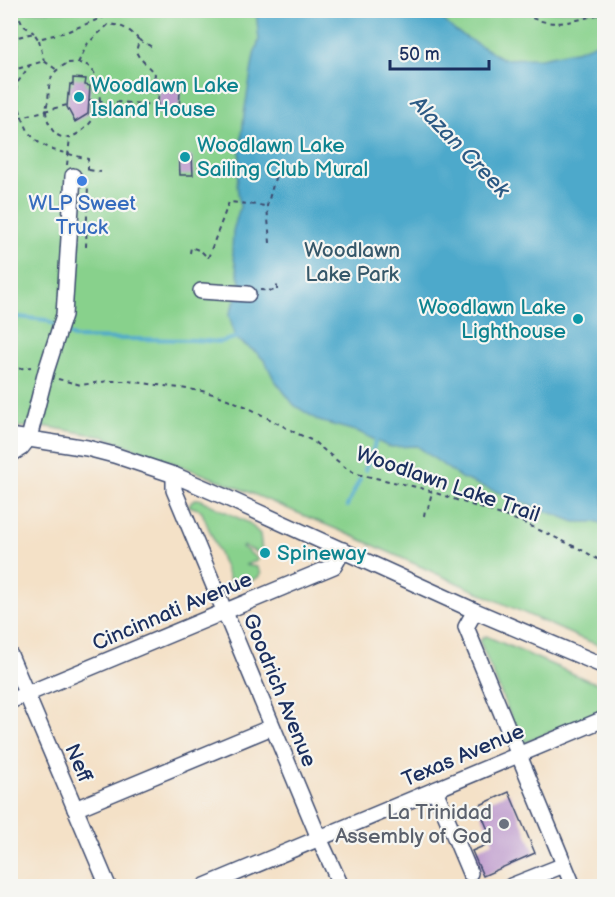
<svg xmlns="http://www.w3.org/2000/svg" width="615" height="897" viewBox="0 0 615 897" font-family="'Balsamiq Sans',sans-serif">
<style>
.green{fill:#88d18c;stroke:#528075;stroke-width:1.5}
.water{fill:#4da9cb;stroke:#346c94;stroke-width:1.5}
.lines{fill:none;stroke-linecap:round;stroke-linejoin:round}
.stream{stroke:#4da9cb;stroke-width:4}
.building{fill:#bd99cc}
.minor-casing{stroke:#3c4a6e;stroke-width:18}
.path{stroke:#3c4a6e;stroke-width:2;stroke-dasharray:4.5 4.5;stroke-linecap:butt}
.minor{stroke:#fff;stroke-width:15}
.culture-dot{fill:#0f9aa8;stroke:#f6f6f2;stroke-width:2}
.shop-dot{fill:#3f7fe0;stroke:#f6f6f2;stroke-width:2}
.worship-dot{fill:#6b7280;stroke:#f6f6f2;stroke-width:2}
.labels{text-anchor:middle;stroke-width:4.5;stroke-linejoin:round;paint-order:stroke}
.culture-label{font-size:21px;fill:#0d838f;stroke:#f6f6f2;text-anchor:start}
.shop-label{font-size:21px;fill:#366cbe;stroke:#f6f6f2}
.park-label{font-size:21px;fill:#36586a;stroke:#f6f6f2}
.street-label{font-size:21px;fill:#1b2f5e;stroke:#f6f6f2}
.worship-label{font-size:21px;fill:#5b616d;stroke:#f6f6f2;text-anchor:end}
.water-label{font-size:22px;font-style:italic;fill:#2c5a84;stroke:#f6f6f2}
</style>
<rect width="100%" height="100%" fill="#f6f6f2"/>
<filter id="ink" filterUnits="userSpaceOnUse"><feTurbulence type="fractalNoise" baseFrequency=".0167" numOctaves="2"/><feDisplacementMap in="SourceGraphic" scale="12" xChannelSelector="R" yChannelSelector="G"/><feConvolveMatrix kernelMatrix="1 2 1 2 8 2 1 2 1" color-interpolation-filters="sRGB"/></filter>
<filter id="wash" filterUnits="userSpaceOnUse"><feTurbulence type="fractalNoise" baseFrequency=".008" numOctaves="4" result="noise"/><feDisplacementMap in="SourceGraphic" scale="24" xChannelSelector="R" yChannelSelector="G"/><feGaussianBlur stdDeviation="1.35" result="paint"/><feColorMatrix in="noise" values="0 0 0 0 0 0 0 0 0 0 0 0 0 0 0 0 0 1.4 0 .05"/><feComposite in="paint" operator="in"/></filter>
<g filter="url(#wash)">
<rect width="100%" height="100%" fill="#f4e1c7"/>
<g class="green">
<path d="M11 11H604V647L580 638 355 537 234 486 105 437 49 427H11Z"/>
<path d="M195 499H199L249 523 260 534 262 552 258 553 244 546 242 547 258 559 257 561 245 565 257 567 261 574 257 578 229 591 225 590 230 580 201 510 189 506 191 502Z"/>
<path d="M486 636 587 680 604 685V710L524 743 521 742 480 642 482 638Z"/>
</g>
<path class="water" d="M256 11H434L455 31 503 59 541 58 579 50 604 40V526L599 522H575L461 478 417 446 389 447 359 432 319 421 294 405 274 379 265 361 256 352 236 339 229 315 241 286 232 251 233 231 240 207 237 185 244 114 254 55 259 40Z"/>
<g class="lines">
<g class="stream">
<path d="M10 316 46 320 56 326"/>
<path d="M62 330 75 338 193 340 220 342 238 337"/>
<path d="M365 470 376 441"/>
<path d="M347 506 360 479"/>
</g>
</g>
<g id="blocks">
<g class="building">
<path d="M73 78 86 79 85 85 90 86 88 114 75 122 67 107 68 94 69 95 70 84 73 85Z"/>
<path d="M159 89 180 90 179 112 157 111Z"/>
<path d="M192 156 193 175H180L179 157Z"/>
<path d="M509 792 535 853 483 876 472 851 493 842 478 806Z"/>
</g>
</g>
</g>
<g filter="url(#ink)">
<use href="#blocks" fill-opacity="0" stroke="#3c4a6e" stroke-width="1.5"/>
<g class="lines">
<g class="minor-casing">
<g id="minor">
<path d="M201 291 248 294"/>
<path d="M10 436 87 448 114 455 174 475 225 497 475 611 604 666"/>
<path d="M10 455 21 448 29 438 46 371 64 315 73 176"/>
<path d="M174 475V490L319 838 341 886"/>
<path d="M475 611 466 627 573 886"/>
<path d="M10 655 108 886"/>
<path d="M10 701 334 566 343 550"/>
<path d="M435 790 470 873"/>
<path d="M75 809 272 727"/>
<path d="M205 886 604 719"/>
<path d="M511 886 564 865"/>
</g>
</g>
<g class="path">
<path d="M16 10 23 25 34 33"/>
<path d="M516 10C551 31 569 22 604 13"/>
<path d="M10 39 34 33 38 39 66 32 104 17 101 10"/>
<path d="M39 40 44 61"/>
<path d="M139 40 154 48"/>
<path d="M68 63C87 62 93 65 98 84 99 91 101 100 99 107 95 123 69 149 54 132 50 128 46 117 46 111 46 110 47 103 48 102 49 91 48 79 56 71 59 68 64 65 68 63Z"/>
<path d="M78 63 88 43 109 24C121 25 131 30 139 40L136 52 139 57 155 74 154 80 163 89"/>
<path d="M10 71 44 61 57 70"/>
<path d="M10 74 22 117 29 133 38 142 53 150 88 159V175"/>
<path d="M16 91 18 82 30 65"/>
<path d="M89 100 158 105"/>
<path d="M10 120 67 105"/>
<path d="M67 165 70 137"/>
<path d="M89 170 101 172"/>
<path d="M270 243 267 206 277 171"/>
<path d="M86 247 88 184"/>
<path d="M190 253 191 247 201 251 208 258 229 202 267 206"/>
<path d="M260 290 277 291V283"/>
<path d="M10 370 31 367"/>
<path d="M58 379 81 385 108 381H128L202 391 220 396 247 407 294 432 313 441 346 468 357 474 421 488 522 522 584 551 604 563"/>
<path d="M424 516 425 510 428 508 432 492"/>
</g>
<use href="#minor" class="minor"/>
</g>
</g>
<g class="culture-dot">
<circle cx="79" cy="97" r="6"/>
<circle cx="185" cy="157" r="6"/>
<circle cx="578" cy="319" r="6"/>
<circle cx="265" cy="553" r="6"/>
</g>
<circle class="shop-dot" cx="82" cy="181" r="6"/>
<circle class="worship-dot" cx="504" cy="824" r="6"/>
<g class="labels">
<g class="culture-label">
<text x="91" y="92">Woodlawn Lake<tspan x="91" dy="24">Island House</tspan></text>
<text x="197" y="152">Woodlawn Lake<tspan x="197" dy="24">Sailing Club Mural</tspan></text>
<text x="566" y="314" text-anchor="end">Woodlawn Lake<tspan x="566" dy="24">Lighthouse</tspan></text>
<text x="277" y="560">Spineway</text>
</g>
<g class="shop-label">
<text x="82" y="210">WLP Sweet<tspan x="82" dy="24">Truck</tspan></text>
</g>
<g class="park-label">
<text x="352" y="257">Woodlawn<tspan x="352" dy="24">Lake Park</tspan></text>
</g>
<g class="street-label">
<text transform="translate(448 484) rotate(19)" y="7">Woodlawn Lake Trail</text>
<text transform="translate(172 611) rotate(-23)" y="7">Cincinnati Avenue</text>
<text transform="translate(280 690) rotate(68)" y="7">Goodrich Avenue</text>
<text transform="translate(463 755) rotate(-23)" y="7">Texas Avenue</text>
<text transform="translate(79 763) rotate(67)" y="7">Neff</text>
</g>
<g class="worship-label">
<text x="492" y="819">La Trinidad<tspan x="492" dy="24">Assembly of God</tspan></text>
</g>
<g class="water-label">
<text transform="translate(461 146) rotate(46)" y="8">Alazan Creek</text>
</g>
</g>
<rect width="615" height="897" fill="none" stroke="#f6f6f2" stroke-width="36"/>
<path d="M390 60v9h99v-9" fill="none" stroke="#1b2f5e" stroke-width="3"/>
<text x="399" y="60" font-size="18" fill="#1b2f5e" stroke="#f6f6f2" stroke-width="4.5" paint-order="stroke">50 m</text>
</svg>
